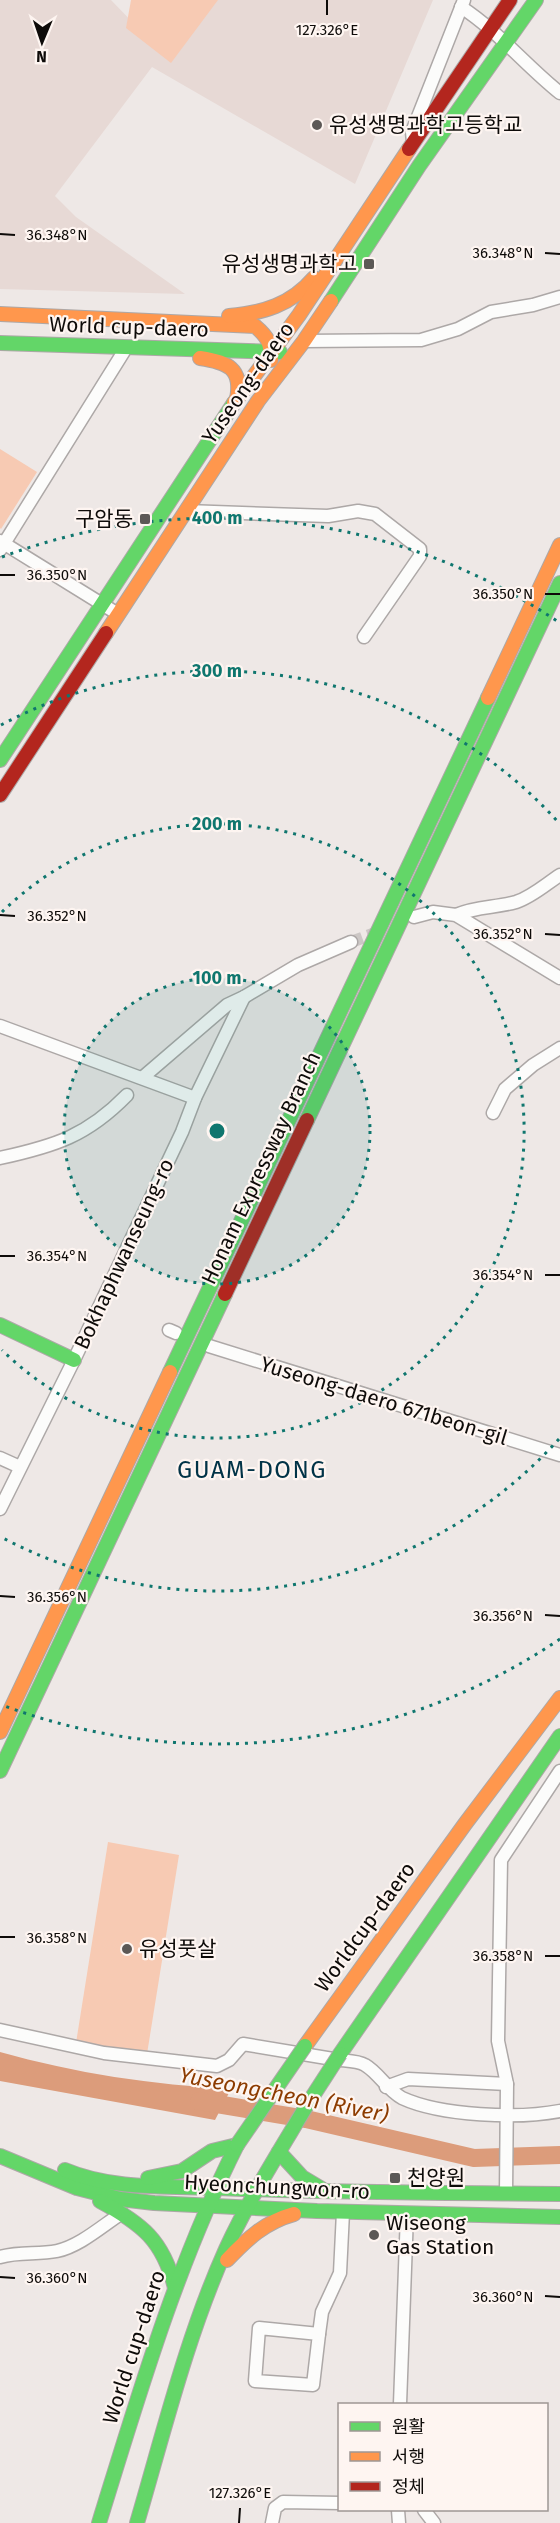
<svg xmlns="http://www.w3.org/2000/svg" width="560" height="2523" viewBox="0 0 560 2523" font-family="'Fira Sans','Noto Sans KR',sans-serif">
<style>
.built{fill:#e7d9d5}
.green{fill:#f7cab3}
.water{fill:#dc9c7b}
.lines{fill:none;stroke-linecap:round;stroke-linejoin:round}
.river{stroke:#dc9c7b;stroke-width:18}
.street-tunnel{stroke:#ccc7c5;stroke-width:12;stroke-dasharray:12 6;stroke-linecap:butt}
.street-casing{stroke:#ada8a7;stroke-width:15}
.fast-casing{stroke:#ada8a7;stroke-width:16}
.slow-casing{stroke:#ada8a7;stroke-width:16}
.jam-casing{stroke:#ada8a7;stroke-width:16}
.street{stroke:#fcfcfb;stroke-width:12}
.fast{stroke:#63d668;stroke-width:14}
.slow{stroke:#ff974d;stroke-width:14}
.jam{stroke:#b3261e;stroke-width:14}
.fast-bridge-casing{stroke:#ada8a7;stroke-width:16;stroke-linecap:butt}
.fast-bridge{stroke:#63d668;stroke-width:14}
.ticks{fill:none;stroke:#0e0b09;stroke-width:2}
.ring{fill:none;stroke:#0f766e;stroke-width:3;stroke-dasharray:3 6}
.poi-dot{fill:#5c5856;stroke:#fef5f1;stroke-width:2}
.labels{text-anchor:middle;stroke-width:4.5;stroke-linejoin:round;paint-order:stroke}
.poi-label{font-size:21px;fill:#0e0b09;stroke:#fef5f1;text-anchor:start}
.street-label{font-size:21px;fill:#0e0b09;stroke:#fef5f1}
.water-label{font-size:22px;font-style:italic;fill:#8d3c01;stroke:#fef5f1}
.quarter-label{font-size:24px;letter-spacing:1.5px;fill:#013347;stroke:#fef5f1}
.ticks-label{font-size:15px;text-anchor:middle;fill:#0e0b09;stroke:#fef5f1;stroke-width:4.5;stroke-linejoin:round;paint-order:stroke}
.centre{fill:#0f766e;stroke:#fef5f1;stroke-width:3}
.ring-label{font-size:18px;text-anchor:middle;font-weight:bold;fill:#0f766e;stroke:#fef5f1;stroke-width:4.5;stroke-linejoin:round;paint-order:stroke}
</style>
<rect width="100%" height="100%" fill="#eee8e6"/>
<path class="built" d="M0 0H111L171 62 217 0H433L355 184 152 67 55 196 76 217 185 294 0 289Z"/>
<g class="green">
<path d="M131 0H218L171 63 126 28Z"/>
<path d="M0 449 37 472 1 529 0 528Z"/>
<path d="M108 1842 179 1855 147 2054 76 2043Z"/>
</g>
<path class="water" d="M0 2052C74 2073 154 2085 231 2089L215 2120 0 2081Z"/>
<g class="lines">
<path class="river" d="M199 2101 306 2119 474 2158 560 2155"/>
<path class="street-tunnel" d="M351 942 378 932"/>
<g class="street-casing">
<g id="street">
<path d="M461 7C498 31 526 66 560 93"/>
<path d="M413 142 412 132 464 0"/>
<path d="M304 341 421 340 458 329 491 312 533 305 560 297"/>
<path d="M186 511 328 516 358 511 375 514 420 549V556L364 637"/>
<path d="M0 541 118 614"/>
<path d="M0 550 126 348"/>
<path d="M456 915C477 906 495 908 516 902 532 897 546 884 560 875"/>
<path d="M414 917 433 912 456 915 560 978"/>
<path d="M0 1026 195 1098"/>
<path d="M142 1078 227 1005 244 997 298 965 351 942"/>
<path d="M493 1113 505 1089 533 1065 560 1048"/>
<path d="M0 1158C55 1146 87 1136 127 1095"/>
<path d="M169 1330 176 1333"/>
<path d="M209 1346 560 1455"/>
<path d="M0 1458 20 1467"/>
<path d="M0 1509 74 1360 182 1132 195 1098 244 997"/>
<path d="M0 2030 104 2053 217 2066 229 2060 243 2044C273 2049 303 2054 333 2059 342 2061 357 2060 365 2065 379 2073 387 2090 402 2098 441 2116 519 2119 560 2111"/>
<path d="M386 2087 408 2079 507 2084"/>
<path d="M506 2193 507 2084 498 2041 501 1860 560 1771"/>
<path d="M0 2257C19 2251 38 2255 57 2251 80 2246 102 2226 122 2213"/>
<path d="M259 2328 319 2334 313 2385 255 2381Z"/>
<path d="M319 2334 322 2312 340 2273 343 2212"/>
<path d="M400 2404 407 2214"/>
<path d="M398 2510 399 2523"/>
<path d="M424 2510 434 2523"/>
<path d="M272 2523 275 2508 283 2502 340 2503"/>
</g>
</g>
<g class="fast-casing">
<g id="fast">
<path d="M331 301 419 166 536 0"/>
<path d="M0 343 280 352"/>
<path d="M0 760 234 403"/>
<path d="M307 1120 560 583"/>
<path d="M0 1325 74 1360"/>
<path d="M170 1372 488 698"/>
<path d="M0 1771 225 1294"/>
<path d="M340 2054 560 1736"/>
<path d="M279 2152 302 2177 322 2189"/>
<path d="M0 2156 77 2188 120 2199 154 2203 317 2211 560 2217"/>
<path d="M65 2170C112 2190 168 2186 218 2188 332 2193 446 2193 560 2194"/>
<path d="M148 2178 182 2171 212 2151 237 2145"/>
<path d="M100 2201C142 2224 163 2240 175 2288"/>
<path d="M99 2523C139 2394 176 2266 237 2145"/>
<path d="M137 2523C164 2431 187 2336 226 2249 249 2199 279 2152 307 2105"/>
</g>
</g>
<g class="slow-casing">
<g id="slow">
<path d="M0 314 255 326C268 337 271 343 271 360"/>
<path d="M229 316C263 313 291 305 314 278"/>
<path d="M200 358C227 362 243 368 237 399"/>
<path d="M234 403 299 315 409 149"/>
<path d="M106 633 258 401 304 341 331 301"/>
<path d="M488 698 560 545"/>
<path d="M0 1732 170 1372"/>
<path d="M305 2046 465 1824 560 1698"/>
<path d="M227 2260C247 2239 265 2222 294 2214"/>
</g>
</g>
<g class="jam-casing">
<g id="jam">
<path d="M409 149 510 0"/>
<path d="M0 795 106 633"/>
<path d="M225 1294 307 1120"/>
</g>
</g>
<use href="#street" class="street"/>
<use href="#fast" class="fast"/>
<use href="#slow" class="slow"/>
<use href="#jam" class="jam"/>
<g class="fast-bridge-casing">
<g id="fast-bridge">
<path d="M307 2105 340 2054"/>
<path d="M237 2145 305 2046"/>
</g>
</g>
<use href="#fast-bridge" class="fast-bridge"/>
</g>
<path class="ticks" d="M327 15V0M0 234 15 235M545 253 560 254M0 575H15M545 594H560M0 915 15 916M545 934 560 935M0 1256H15M545 1275H560M0 1596 15 1597M545 1615 560 1616M0 1937H15M545 1956H560M0 2277 15 2278M545 2296 560 2297M239 2523 240 2508"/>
<circle cx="217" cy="1131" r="153" fill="#0f766e" fill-opacity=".12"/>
<g class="ring">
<circle cx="217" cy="1131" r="153"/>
<path d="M2 912A307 307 0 1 1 2 1350"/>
<path d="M559 1439A460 460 0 0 1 1 1537M1 725A460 460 0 0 1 559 823"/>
<path d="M560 1639A613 613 0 0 1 2 1705M2 557A613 613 0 0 1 560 623"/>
</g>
<g class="poi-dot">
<circle cx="317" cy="125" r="6"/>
<rect x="363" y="258" width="12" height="12" rx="3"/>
<rect x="139" y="513" width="12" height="12" rx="3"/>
<circle cx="127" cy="1949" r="6"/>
<rect x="389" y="2172" width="12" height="12" rx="3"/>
<circle cx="374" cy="2235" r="6"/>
</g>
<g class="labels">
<g class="poi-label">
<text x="329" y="132">유성생명과학고등학교</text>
<text x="357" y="271" text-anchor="end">유성생명과학고</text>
<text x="133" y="526" text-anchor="end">구암동</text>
<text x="139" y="1956">유성풋살</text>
<text x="407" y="2185">천양원</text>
<text x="386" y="2230">Wiseong<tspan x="386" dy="24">Gas Station</tspan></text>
</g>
<g class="street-label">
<text transform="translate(129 327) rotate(2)" y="7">World cup-daero</text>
<text transform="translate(248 383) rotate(-55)" y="7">Yuseong-daero</text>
<text transform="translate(261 1168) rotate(-65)" y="7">Honam Expressway Branch</text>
<text transform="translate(124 1254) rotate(-65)" y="7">Bokhaphwanseung-ro</text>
<text transform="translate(384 1401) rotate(17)" y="7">Yuseong-daero 671beon-gil</text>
<text transform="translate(365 1927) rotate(-54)" y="7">Worldcup-daero</text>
<text transform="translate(277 2187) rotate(3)" y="7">Hyeonchungwon-ro</text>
<text transform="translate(134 2347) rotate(-72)" y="7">World cup-daero</text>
</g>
<g class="water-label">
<text transform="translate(284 2094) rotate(11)" y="8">Yuseongcheon (River)</text>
</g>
<g class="quarter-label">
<text x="252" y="1478">GUAM-DONG</text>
</g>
</g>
<g class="ticks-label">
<text x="327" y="35">127.326°E</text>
<text x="57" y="240">36.348°N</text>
<text x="503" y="258">36.348°N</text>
<text x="57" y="580">36.350°N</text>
<text x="503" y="599">36.350°N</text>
<text x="57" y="921">36.352°N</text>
<text x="503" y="939">36.352°N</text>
<text x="57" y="1261">36.354°N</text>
<text x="503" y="1280">36.354°N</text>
<text x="57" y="1602">36.356°N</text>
<text x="503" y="1621">36.356°N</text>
<text x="57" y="1943">36.358°N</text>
<text x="503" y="1961">36.358°N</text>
<text x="57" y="2283">36.360°N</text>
<text x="503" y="2302">36.360°N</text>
<text x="240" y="2498">127.326°E</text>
</g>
<circle cx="217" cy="1131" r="9" class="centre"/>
<g class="ring-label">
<text x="217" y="524">400 m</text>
<text x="217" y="677">300 m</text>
<text x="217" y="830">200 m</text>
<text x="217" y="984">100 m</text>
</g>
<rect x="338" y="2403" width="210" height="108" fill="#fef5f1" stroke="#9e9794" stroke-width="1.5"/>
<rect x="350" y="2422" width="30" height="9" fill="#63d668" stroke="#9e9794" stroke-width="1.5"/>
<text x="392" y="2433" font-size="18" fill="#0e0b09">원활</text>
<rect x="350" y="2452" width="30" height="9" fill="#ff974d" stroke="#9e9794" stroke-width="1.5"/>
<text x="392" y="2463" font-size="18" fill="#0e0b09">서행</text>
<rect x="350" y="2482" width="30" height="9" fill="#b3261e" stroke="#9e9794" stroke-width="1.5"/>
<text x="392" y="2493" font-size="18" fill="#0e0b09">정체</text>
<g transform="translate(42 42) rotate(182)" stroke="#fef5f1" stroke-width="4.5" paint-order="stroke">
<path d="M0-4.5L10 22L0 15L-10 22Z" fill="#0e0b09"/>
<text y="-9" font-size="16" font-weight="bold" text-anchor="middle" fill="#0e0b09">N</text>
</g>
</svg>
